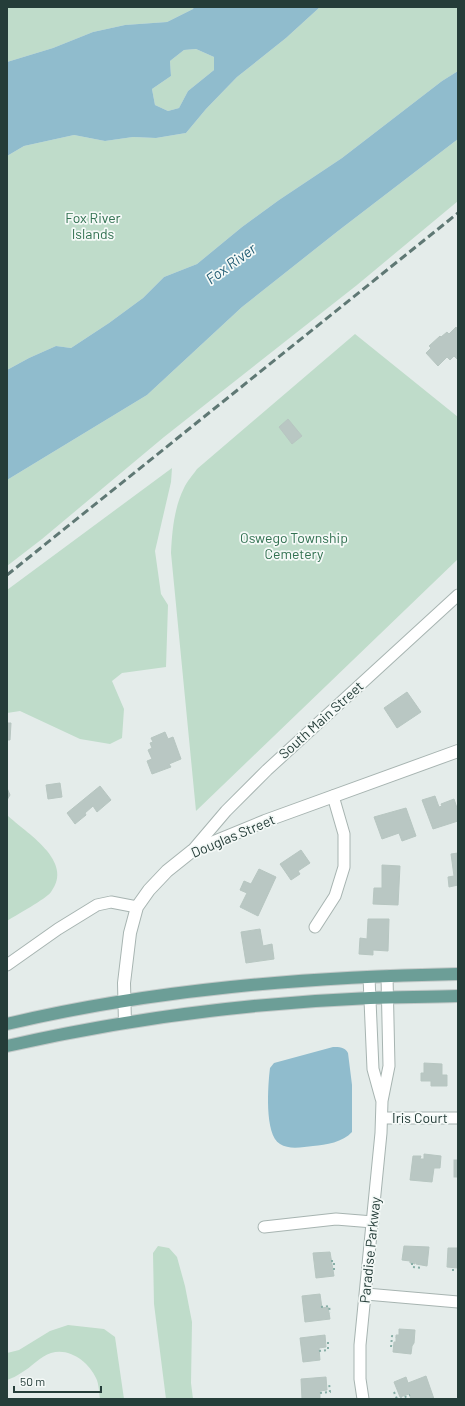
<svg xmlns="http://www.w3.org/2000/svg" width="465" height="1406" viewBox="0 0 465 1406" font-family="Barlow,sans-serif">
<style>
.green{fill:#bfdcca}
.water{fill:#90bccd;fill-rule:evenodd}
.building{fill:#b9c7c3;stroke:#b7c6c1}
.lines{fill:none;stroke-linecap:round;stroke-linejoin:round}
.minor-casing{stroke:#a7b4b1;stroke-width:13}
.tertiary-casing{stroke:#a7b4b1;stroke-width:14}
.primary-casing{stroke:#c2c9c8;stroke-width:14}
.path{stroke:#87aea6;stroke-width:2;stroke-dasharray:2 3;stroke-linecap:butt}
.minor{stroke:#fff;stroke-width:11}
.tertiary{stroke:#fff;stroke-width:12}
.primary{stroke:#6c9e97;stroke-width:12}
.rail{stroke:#5f7874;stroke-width:3;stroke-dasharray:8 4;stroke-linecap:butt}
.labels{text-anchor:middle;stroke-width:3.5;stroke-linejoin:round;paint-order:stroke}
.park-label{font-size:14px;fill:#327151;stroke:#f4f9f7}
.street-label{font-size:14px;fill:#253d39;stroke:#f4f9f7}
.water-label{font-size:15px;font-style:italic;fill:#235d74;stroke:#f4f9f7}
</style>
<rect width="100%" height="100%" fill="#e4ecea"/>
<g class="green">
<path d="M7 7H194L193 9 167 22 125 25 93 32 53 48 7 62Z"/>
<path d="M320 7H458V71L442 81 342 158 279 200 242 227 197 264 164 277 143 298 109 323 71 348 56 346 29 358 7 370V156L24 146 74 135 105 141 133 137 156 138 186 133 206 109 237 77 286 38Z"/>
<path d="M196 49 214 57V70L188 91 179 108 168 111 155 105 152 89 171 76 170 61 184 50Z"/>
<path d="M458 139V201L357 285 164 437 42 539 7 566V480L147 395 242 307 338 231Z"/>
<path d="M355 334 458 417V559L196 811 171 553C172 532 174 508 184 488 187 481 193 475 197 469Z"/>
<path d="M172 468 171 482 155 551 161 594 168 605 166 667 122 673 112 681 124 709 122 738 110 744 80 739 20 711 7 713V590Z"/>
<path d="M7 815C26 833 75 861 51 892 46 899 16 915 7 921Z"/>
<path d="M158 1246 169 1248 177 1257 185 1286 192 1322 191 1383 193 1399H166L154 1304 153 1253Z"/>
<path d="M68 1325 104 1329 115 1337 124 1399H100C99 1392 99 1384 96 1378 89 1362 69 1347 51 1353 39 1357 32 1367 21 1373 17 1376 12 1378 7 1380V1353L19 1350 50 1331Z"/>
</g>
<g class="water">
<path d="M194 7H320L286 38 237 77 206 109 186 133 156 138 133 137 105 141 74 135 24 146 7 156V62L53 48 93 32 125 25 167 22 193 9ZM196 49 214 57V70L188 91 179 108 168 111 155 105 152 89 171 76 170 61 184 50Z"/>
<path d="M458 71V139L338 231 242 307 147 395 7 480V370L29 358 56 346 71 348 109 323 143 298 164 277 197 264 242 227 279 200 342 158 442 81Z"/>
<path d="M333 1047C339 1047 345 1047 348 1053L352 1085V1132C343 1142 326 1145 313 1146 303 1147 289 1150 280 1144 264 1135 268 1084 270 1068L274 1063Z"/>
</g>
<g class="building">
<path d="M456 327 458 330V360L454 356 450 360 447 357 438 366 426 353 431 348 429 346 440 336 441 337 447 332 449 334Z"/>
<path d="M288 419 302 436 292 444 279 427Z"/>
<path d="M407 692 421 712 397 728 384 708Z"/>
<path d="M7 723H11L10 740H7Z"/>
<path d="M165 732 168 739 173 737 181 759 169 764 171 767 152 774 147 761 152 759 148 750 152 748 150 743 153 742 151 738Z"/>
<path d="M60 783 62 797 48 799 46 785Z"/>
<path d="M100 786 111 800 97 812 93 806 85 813 86 815 75 824 67 813Z"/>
<path d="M7 788 10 795 7 800Z"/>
<path d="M435 796 439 807 442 806 441 804 454 799 458 811V821L433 829 422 800Z"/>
<path d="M406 808 416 836 402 841 399 833 382 839 374 817Z"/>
<path d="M301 850 310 863 298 871 300 874 291 880 280 864Z"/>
<path d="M458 853V885L449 887 448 877 454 876 451 854Z"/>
<path d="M382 865 400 866 398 905 373 904 374 888H382Z"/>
<path d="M259 869 276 877 258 916 240 907 247 893 240 890 244 881 251 884Z"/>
<path d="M368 919H389L388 951 373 950V955L359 954 360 938 367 939Z"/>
<path d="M260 929 263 946 272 944 274 959 246 963 241 932Z"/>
<path d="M424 1063 442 1064V1075H447V1086H431V1081H421V1073H424Z"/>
<path d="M424 1154 441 1156 440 1168H434L432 1182 410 1180 413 1156H421L420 1159H424Z"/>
<rect x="454" y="1160" width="4" height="17"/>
<path d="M404 1246 429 1247 427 1266 416 1264V1262H415V1264L412 1263H410V1261L402 1260Z"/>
<path d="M448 1248H458V1268L447 1267Z"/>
<path d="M330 1252 334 1276 316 1278 313 1253Z"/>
<path d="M320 1294 322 1308 328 1307 330 1319 305 1322 302 1296Z"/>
<path d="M399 1329 415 1330 414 1343 412 1346 411 1354 393 1352 394 1342H396V1335H399Z"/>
<path d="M325 1335 326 1347 319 1348 320 1360 303 1362 300 1338Z"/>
<path d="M426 1376 434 1399H411L409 1394 400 1397 394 1382 406 1377 408 1383Z"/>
<path d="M326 1377 327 1390 320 1391V1399H302L301 1379Z"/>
</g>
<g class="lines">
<g class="minor-casing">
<g id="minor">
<path d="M192 851 226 811 267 770 458 595"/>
<path d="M315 927 335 896 344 867V834L333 796"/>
<path d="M7 965 58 929 97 905 111 902 137 907"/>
<path d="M369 977 373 1069 381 1098"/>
<path d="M382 1118H458"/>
<path d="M264 1227 336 1219 373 1222"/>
<path d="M366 1294 458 1302"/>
<path d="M363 1399 360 1379V1345L381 1133 382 1101 389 1066 387 976"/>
</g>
</g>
<g class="tertiary-casing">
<path id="tertiary" d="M125 1023 124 983 130 933 137 907 149 890 167 871 192 851 265 821 458 751"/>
</g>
<g class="primary-casing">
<g id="primary">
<path d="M7 1024C154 989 307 977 458 974"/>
<path d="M7 1046C126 1019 248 1003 370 998 399 997 429 997 458 996"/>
</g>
</g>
<g class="path">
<path d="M331 1261H334V1270"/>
<path d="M412 1263V1267L422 1268"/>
<path d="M452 1270H458"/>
<path d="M321 1307 329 1306 330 1313"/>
<path d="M391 1347 392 1336 396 1337"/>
<path d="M319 1351 328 1350V1341"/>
<path d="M394 1392 397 1399"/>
<path d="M320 1393 330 1392 329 1383"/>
<path d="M400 1399 410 1395"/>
</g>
<use href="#minor" class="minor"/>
<use href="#tertiary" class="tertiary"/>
<use href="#primary" class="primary"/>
<path class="rail" d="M7 575 458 213"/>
</g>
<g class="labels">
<g class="park-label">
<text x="93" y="223">Fox River<tspan x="93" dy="16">Islands</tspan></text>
<text x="294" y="543">Oswego Township<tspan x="294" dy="16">Cemetery</tspan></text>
</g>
<g class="street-label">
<text transform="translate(321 720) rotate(-42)" y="5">South Main Street</text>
<text transform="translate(233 836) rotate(-23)" y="5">Douglas Street</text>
<text x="420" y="1123">Iris Court</text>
<text transform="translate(370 1250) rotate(-84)" y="5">Paradise Parkway</text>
</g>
<g class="water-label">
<text transform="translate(231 264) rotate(-36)" y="5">Fox River</text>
</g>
</g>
<rect width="465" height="1406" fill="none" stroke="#253d39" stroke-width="16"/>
<path d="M14 1386v6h87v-6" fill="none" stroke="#253d39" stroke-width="2"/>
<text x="20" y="1386" font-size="12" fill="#253d39" stroke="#f4f9f7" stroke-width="3" paint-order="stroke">50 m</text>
</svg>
